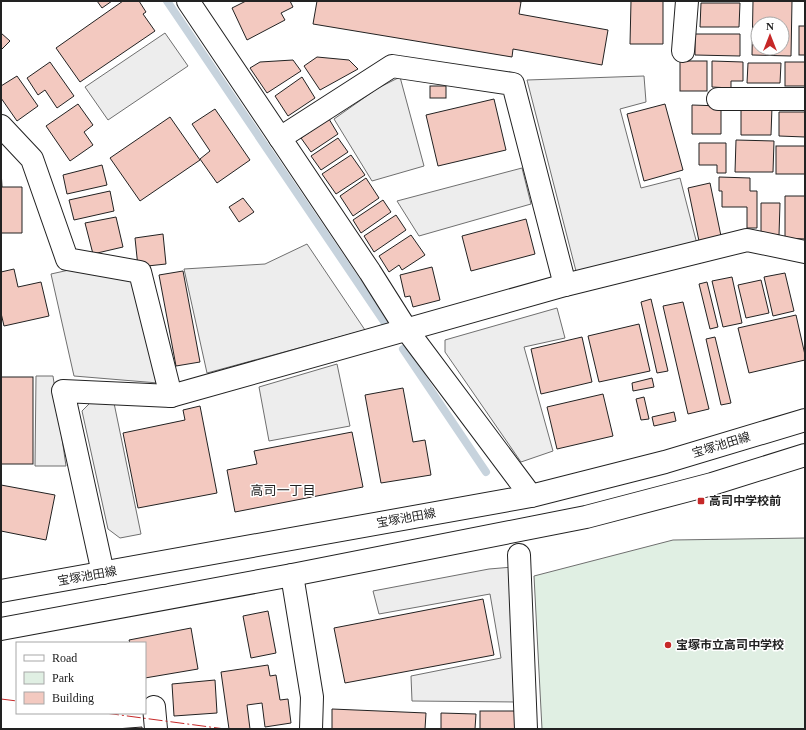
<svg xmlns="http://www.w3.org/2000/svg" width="806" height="730" viewBox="0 0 806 730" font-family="'Times New Roman','Noto Sans JP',serif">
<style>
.green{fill:#e0efe3;stroke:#6f6f6f}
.parking{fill:#ededed;stroke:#6f6f6f}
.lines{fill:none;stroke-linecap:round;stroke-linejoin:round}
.stream{stroke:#c7d3dd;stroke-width:8}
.building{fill:#f3c9c0;stroke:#222;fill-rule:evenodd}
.street-casing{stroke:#222;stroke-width:24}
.secondary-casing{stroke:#222;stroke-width:24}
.street{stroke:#fff;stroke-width:22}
.secondary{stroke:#fff;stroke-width:22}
.power{stroke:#c62828;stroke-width:1;stroke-dasharray:14 3 2 3;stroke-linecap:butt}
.poi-dot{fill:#c62828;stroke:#fff;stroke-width:1.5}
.labels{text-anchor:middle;stroke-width:3;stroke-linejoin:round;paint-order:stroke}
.street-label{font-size:12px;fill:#222;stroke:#fff}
.poi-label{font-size:12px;font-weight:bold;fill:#222;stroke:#fff;text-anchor:start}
.neighbourhood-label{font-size:13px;fill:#222;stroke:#fff}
</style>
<rect width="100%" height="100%" fill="#fff"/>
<path class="green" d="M805 538V729H542L534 576 673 540Z"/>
<g class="parking">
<path d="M165 33 188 66 108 120 85 87Z"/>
<path d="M644 76 646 102 620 109 641 188 680 178 697 244 577 275 527 80Z"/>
<path d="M400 77 424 166 372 181 334 119 378 88Z"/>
<path d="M522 168 531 204 419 236 397 201Z"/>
<path d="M307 244 365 330 207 373 184 269 265 264Z"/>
<path d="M69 270 136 277 158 383 74 376 51 274Z"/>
<path d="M557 308 565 338 524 347 553 451 521 462 445 352V340Z"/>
<path d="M337 364 350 426 269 441 259 387Z"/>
<path d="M36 376H53L66 466H35Z"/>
<path d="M90 403H114L141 534 120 538 108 529 82 411Z"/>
<path d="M513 567 516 702 412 701 411 676 501 658 490 594 379 614 373 591 489 569Z"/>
</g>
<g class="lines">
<g class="stream">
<path d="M167 1 385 323"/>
<path d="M403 349 486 472"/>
</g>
</g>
<g class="building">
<path d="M97 1H112L102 8Z"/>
<path d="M123 1H139L146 12 143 14 155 31 80 82 56 48Z"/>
<path d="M246 1H290L293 7 281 13 285 20 247 40 232 8Z"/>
<path d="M317 1H517L521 2 519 14 608 30 602 65 513 49 512 57 313 24Z"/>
<path d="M631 1H663V44H630Z"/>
<path d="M753 1H792L791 56 752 55ZM758 24H782V48H758Z"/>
<path d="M701 3H740L739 27H700Z"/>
<rect x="799" y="26" width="6" height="29"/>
<path d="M1 33 10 41 1 50Z"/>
<path d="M695 34H740V56L695 55Z"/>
<path d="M317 57 349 60 358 69 320 90 304 66Z"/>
<path d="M293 60 301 71 267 93 250 68 260 62Z"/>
<rect x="680" y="61" width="27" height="30"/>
<path d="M712 61 743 62V81H731V88L712 87Z"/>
<path d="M50 62 74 96 57 108 45 90 38 95 27 78Z"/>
<rect x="785" y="62" width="20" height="24"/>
<path d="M748 63H781L780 83H747Z"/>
<path d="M17 76 38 106 17 121 1 98V86Z"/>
<path d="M302 77 315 98 288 116 275 96Z"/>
<rect x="430" y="86" width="16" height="12"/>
<path d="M494 99 506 150 438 166 426 115Z"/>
<path d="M78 104 93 125 84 132 93 145 70 161 46 126Z"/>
<path d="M665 104 683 170 644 181 627 114Z"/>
<path d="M692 105 721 106V134H692Z"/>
<path d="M741 107H772L771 135H741Z"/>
<path d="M215 109 250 160 217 183 200 159 210 151 192 124Z"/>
<path d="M779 112H805V137L779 136Z"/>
<path d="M170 117 200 160 140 201 110 158Z"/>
<path d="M329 119 338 134 311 152 301 138Z"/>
<path d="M338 138 348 152 321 170 311 156Z"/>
<path d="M736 140 774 141 773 172H735Z"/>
<path d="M699 143H726V173H717V165H699Z"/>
<rect x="776" y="146" width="29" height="28"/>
<path d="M351 155 365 175 336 194 322 174Z"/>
<path d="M102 165 107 185 67 194 63 175Z"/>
<path d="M1 170 2 187H22V233H1Z"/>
<path d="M719 177 750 178V191H757V228H747V207H722V191H719Z"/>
<path d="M366 178 379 198 353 216 340 196Z"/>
<path d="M710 183 721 236 699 241 688 188Z"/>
<path d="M110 191 114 211 74 220 69 200Z"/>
<path d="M785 196H805V239L785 238Z"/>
<path d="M243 198 254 212 239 222 229 207Z"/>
<path d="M383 200 391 212 361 233 353 220Z"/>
<path d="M761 203H780L779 235H761Z"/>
<path d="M396 215 406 230 374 252 364 236Z"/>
<path d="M116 217 123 247 93 254 85 223Z"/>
<path d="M526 219 535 254 471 271 462 236Z"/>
<path d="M163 234 166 264 138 267 135 238Z"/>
<path d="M411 235 425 255 402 270 399 265 389 272 379 256Z"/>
<path d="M432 267 440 300 413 307 410 296 405 297 400 275Z"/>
<path d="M14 269 18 287 41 282 49 316 4 326 1 313V272Z"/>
<path d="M183 271 200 362 176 366 159 275Z"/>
<path d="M785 273 794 311 773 316 764 277Z"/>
<path d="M732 277 742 323 723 327 712 281Z"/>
<path d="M761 280 769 313 746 318 738 285Z"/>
<path d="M707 282 718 327 710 329 699 284Z"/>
<path d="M651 299 668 371 657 373 641 302Z"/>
<path d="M683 302 709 409 688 414 663 306Z"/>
<path d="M796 315 805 355V360L749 373 738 328Z"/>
<path d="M639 324 650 371 599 382 588 336Z"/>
<path d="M582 337 592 382 541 394 531 349Z"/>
<path d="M715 337 731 403 721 405 706 339Z"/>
<rect x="1" y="377" width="32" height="87"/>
<path d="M652 378 654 387 633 391 632 383Z"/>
<path d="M403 388 413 442 425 440 431 475 381 483 365 395Z"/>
<path d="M603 394 613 436 557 449 547 407Z"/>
<path d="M644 397 649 419 641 420 636 399Z"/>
<path d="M200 406 217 493 138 508 123 433 185 420 183 410Z"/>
<path d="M674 412 676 421 654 426 652 417Z"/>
<path d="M352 432 363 487 235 512 227 470 257 464 254 451Z"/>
<path d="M1 485 55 495 46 540 1 531Z"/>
<path d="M483 599 494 655 345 683 334 628Z"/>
<path d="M268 611 276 653 251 658 243 616Z"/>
<path d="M191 628 198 669 145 678V643H130L129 640Z"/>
<path d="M268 665 270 676 276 675 280 700 288 699 291 723 265 727 262 703 247 705 250 729H229L221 672Z"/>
<path d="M215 680 217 713 174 716 172 684Z"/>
<path d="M332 709 426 713 425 729H332Z"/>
<rect x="480" y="711" width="38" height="18"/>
<path d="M441 713 476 714 475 729H441Z"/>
<path d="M142 727V729H116Z"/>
</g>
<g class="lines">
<g class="street-casing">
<g id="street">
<path d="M188 1 370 272 406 329 531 496"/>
<path d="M683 51 687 1"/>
<path d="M718 99H805"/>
<path d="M1 126 32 159 67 259 140 272 171 396"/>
<path d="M280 138 392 66 513 84 565 285"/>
<path d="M519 555 526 729"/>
<path d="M103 573 63 391 171 396 565 285 747 240 805 252"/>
<path d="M292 575 312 697 311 729"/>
<path d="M154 707 156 729"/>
</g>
</g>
<g class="secondary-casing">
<g id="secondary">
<path d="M1 591 531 496 665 462 805 420"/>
<path d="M1 629 292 575 586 517 712 484 805 455"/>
</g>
</g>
<use href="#street" class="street"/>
<use href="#secondary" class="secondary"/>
<g class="power">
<path d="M1 699 17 701"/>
<path d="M105 713 225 729"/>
</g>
</g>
<g class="poi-dot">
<rect x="697" y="497" width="8" height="8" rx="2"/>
<circle cx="668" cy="645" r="4"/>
</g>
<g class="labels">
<g class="street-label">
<text transform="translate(721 445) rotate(-17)" y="4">宝塚池田線</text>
<text transform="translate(406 518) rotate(-10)" y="4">宝塚池田線</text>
<text transform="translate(87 576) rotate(-10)" y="4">宝塚池田線</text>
</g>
<g class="poi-label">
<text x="709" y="505">高司中学校前</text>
<text x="676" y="649">宝塚市立高司中学校</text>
</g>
<g class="neighbourhood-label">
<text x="283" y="495">高司一丁目</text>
</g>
</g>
<rect width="806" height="730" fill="none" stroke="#222222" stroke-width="4"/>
<rect x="16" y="642" width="130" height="72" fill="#ffffff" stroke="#a7a7a7"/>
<rect x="24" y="655" width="20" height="6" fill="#ffffff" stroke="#a7a7a7"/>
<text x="52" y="662" font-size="12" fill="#222222">Road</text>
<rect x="24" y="672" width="20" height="12" fill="#e0efe3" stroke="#a7a7a7"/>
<text x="52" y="682" font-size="12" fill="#222222">Park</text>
<rect x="24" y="692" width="20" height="12" fill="#f3c9c0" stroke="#a7a7a7"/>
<text x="52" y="702" font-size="12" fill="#222222">Building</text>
<g transform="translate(770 36)"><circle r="19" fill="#ffffff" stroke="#a7a7a7"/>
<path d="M0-3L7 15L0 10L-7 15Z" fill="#c62828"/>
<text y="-6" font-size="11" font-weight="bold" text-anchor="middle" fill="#222222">N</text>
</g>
</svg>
